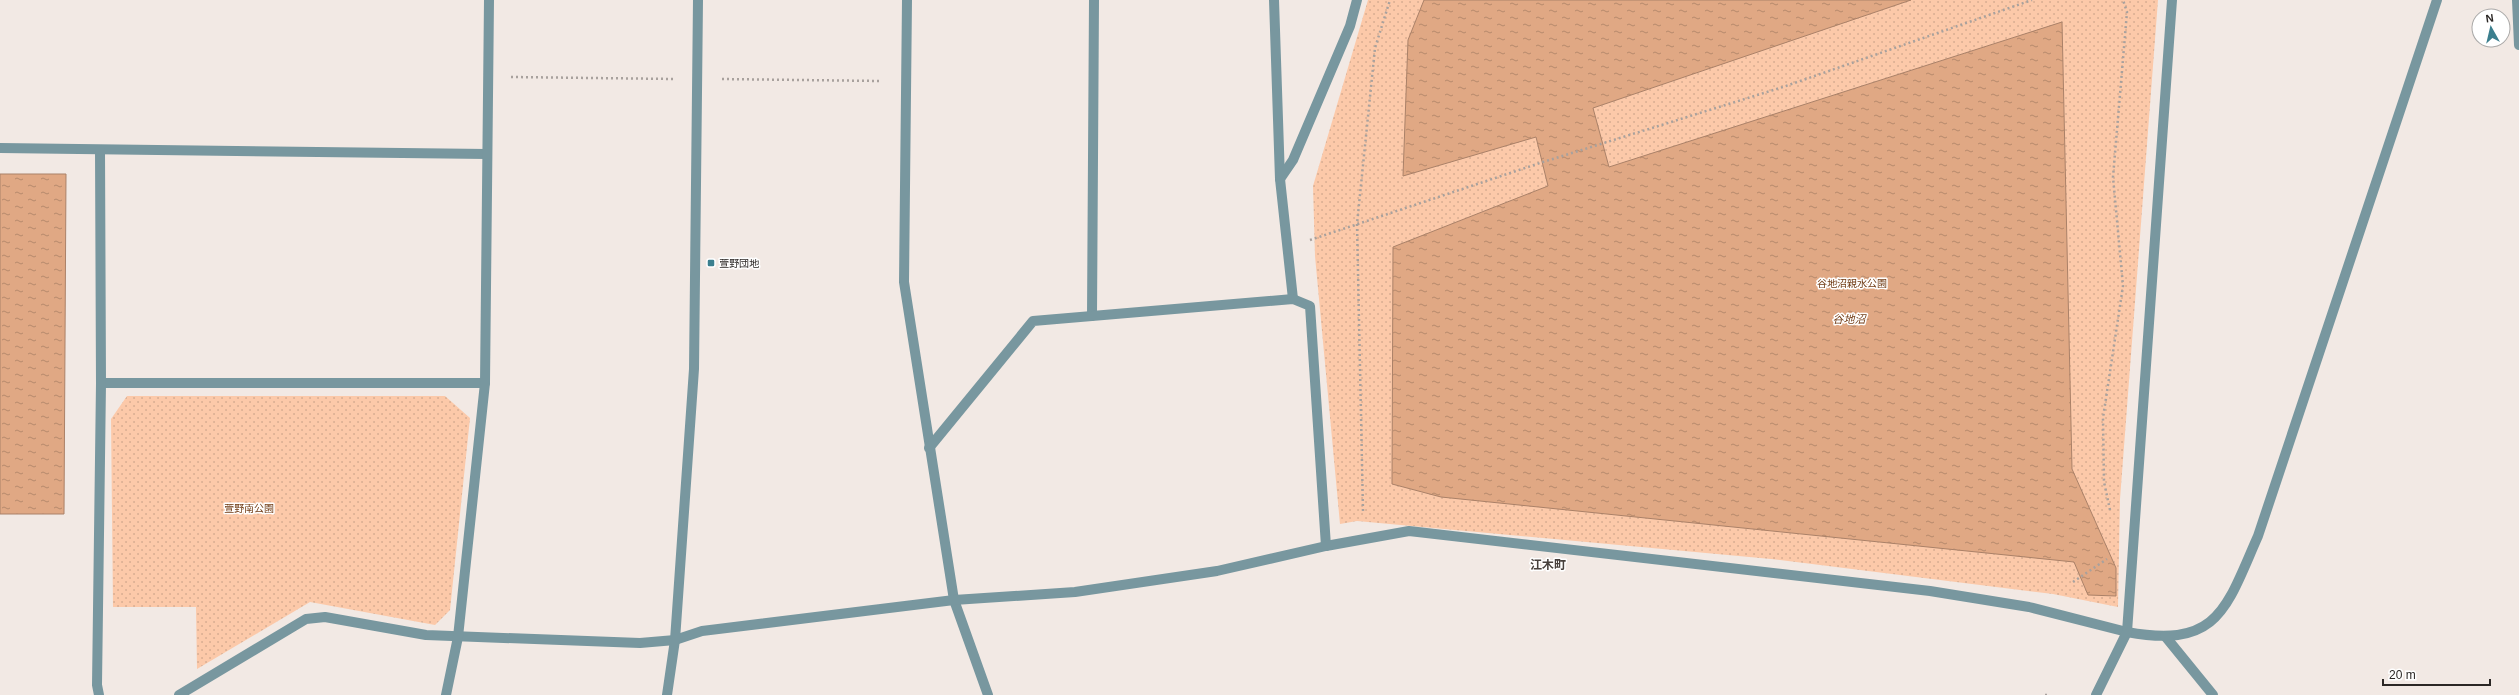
<svg xmlns="http://www.w3.org/2000/svg" width="2519" height="695" viewBox="0 0 2519 695" font-family="Arial,'Noto Sans JP',sans-serif">
<style>
.park{fill:url(#park-dots)}
.water{fill:url(#water-ripples);stroke:#aa8168}
.lines{fill:none;stroke-linecap:round;stroke-linejoin:round}
.path{stroke:#a8a19d;stroke-width:2.5;stroke-dasharray:2 3;stroke-linecap:butt}
.service{stroke:#78979f;stroke-width:10}
.minor{stroke:#78979f;stroke-width:10}
.tertiary{stroke:#78979f;stroke-width:10}
.poi-dot{fill:#3b7f8e;stroke:#fff;stroke-width:1.5}
.labels{text-anchor:middle;stroke-width:3;stroke-linejoin:round;paint-order:stroke}
.poi-label{font-size:10px;fill:#2b2725;stroke:#fff;text-anchor:start}
.park-label{font-size:10px;fill:#703b14;stroke:#fff}
.water-label{font-size:11px;font-style:italic;fill:#743f19;stroke:#fff}
.quarter-label{font-size:12px;font-weight:bold;fill:#48413d;stroke:#fff}
</style>
<defs>
<pattern id="park-dots" width="8" height="8" patternUnits="userSpaceOnUse"><rect width="8" height="8" fill="#fcc9a9"/><path d="M2 2h.1M6 6h.1" fill="none" stroke="#d8ad91" stroke-width="1.8" stroke-linecap="round"/></pattern>
<pattern id="water-ripples" width="26" height="14" patternUnits="userSpaceOnUse"><rect width="26" height="14" fill="#e0a884"/><path d="M2 4q2-2 4 0t4 0M15 11q2-2 4 0t4 0" fill="none" stroke="#b6896c"/></pattern>
</defs>
<rect width="100%" height="100%" fill="#f2e9e4"/>
<g class="park">
<path d="M1368 0H2158L2120 499 2118 607 2053 594 1771 559 1357 521 1340 524 1315 256 1313 186Z"/>
<path d="M127 396H445L470 418 450 610 435 625 310 602 197 669 196 607H113L111 419Z"/>
</g>
<g class="water">
<path d="M1424 0H1911L1593 108 1609 167 2062 22 2072 469 2116 568V596L2088 595 2074 562 1441 497 1392 484 1393 247 1548 186 1536 137 1403 176 1408 40Z"/>
<path d="M0 174H66L64 514H0Z"/>
</g>
<g class="lines">
<g class="path">
<path d="M511 77 674 79"/>
<path d="M722 79 881 81"/>
<path d="M1310 240 1540 163 1783 87 2032 0"/>
<path d="M2110 510 2104 482 2103 418 2123 286 2113 177 2127 12 2123 0"/>
<path d="M1363 511 1357 224 1375 48 1390 0"/>
<path d="M2073 582 2107 559"/>
<path d="M2045 695H2047"/>
</g>
<g class="service">
<path d="M2517 0 2519 45"/>
<path d="M2127 632C2219 649 2226 608 2258 536L2437 0"/>
<path d="M2165 636 2213 695"/>
</g>
<g class="minor">
<path d="M907 0 904 282 954 600 988 695"/>
<path d="M1274 0 1280 179 1293 299"/>
<path d="M0 148 487 154"/>
<path d="M1280 179 1293 160 1350 26 1357 0"/>
<path d="M1092 316 1094 0"/>
<path d="M101 383H485"/>
<path d="M929 448 1033 321 1293 299 1310 306 1326 546"/>
<path d="M99 695 97 685 101 383 100 150"/>
<path d="M179 695 306 619 325 617 426 635 640 643 675 640 702 631 954 600 1075 592 1217 571 1326 546 1409 531 1930 591 2029 607 2127 632"/>
<path d="M446 695 458 637 485 383 489 0"/>
<path d="M2096 695 2127 632 2172 0"/>
</g>
<path class="tertiary" d="M667 695 675 640 694 369 698 0"/>
</g>
<rect class="poi-dot" x="707" y="259" width="8" height="8" rx="2"/>
<g class="labels">
<g class="poi-label">
<text x="719" y="267">萱野団地</text>
</g>
<g class="park-label">
<text x="1852" y="287">谷地沼親水公園</text>
<text x="249" y="512">萱野南公園</text>
</g>
<g class="water-label">
<text x="1849" y="323">谷地沼</text>
</g>
<g class="quarter-label">
<text x="1548" y="569">江木町</text>
</g>
</g>
<g transform="translate(2491 28) rotate(352)"><circle r="19" fill="#ffffff" stroke="#aaa9a8"/>
<path d="M0-3L7 15L0 10L-7 15Z" fill="#3b7f8e"/>
<text y="-6" font-size="11" font-weight="bold" text-anchor="middle" fill="#2b2725">N</text>
</g>
<path d="M2383 679v6h107v-6" fill="none" stroke="#2b2725" stroke-width="2"/>
<text x="2389" y="679" font-size="12" fill="#2b2725" stroke="#ffffff" stroke-width="3" paint-order="stroke">20 m</text>
</svg>
